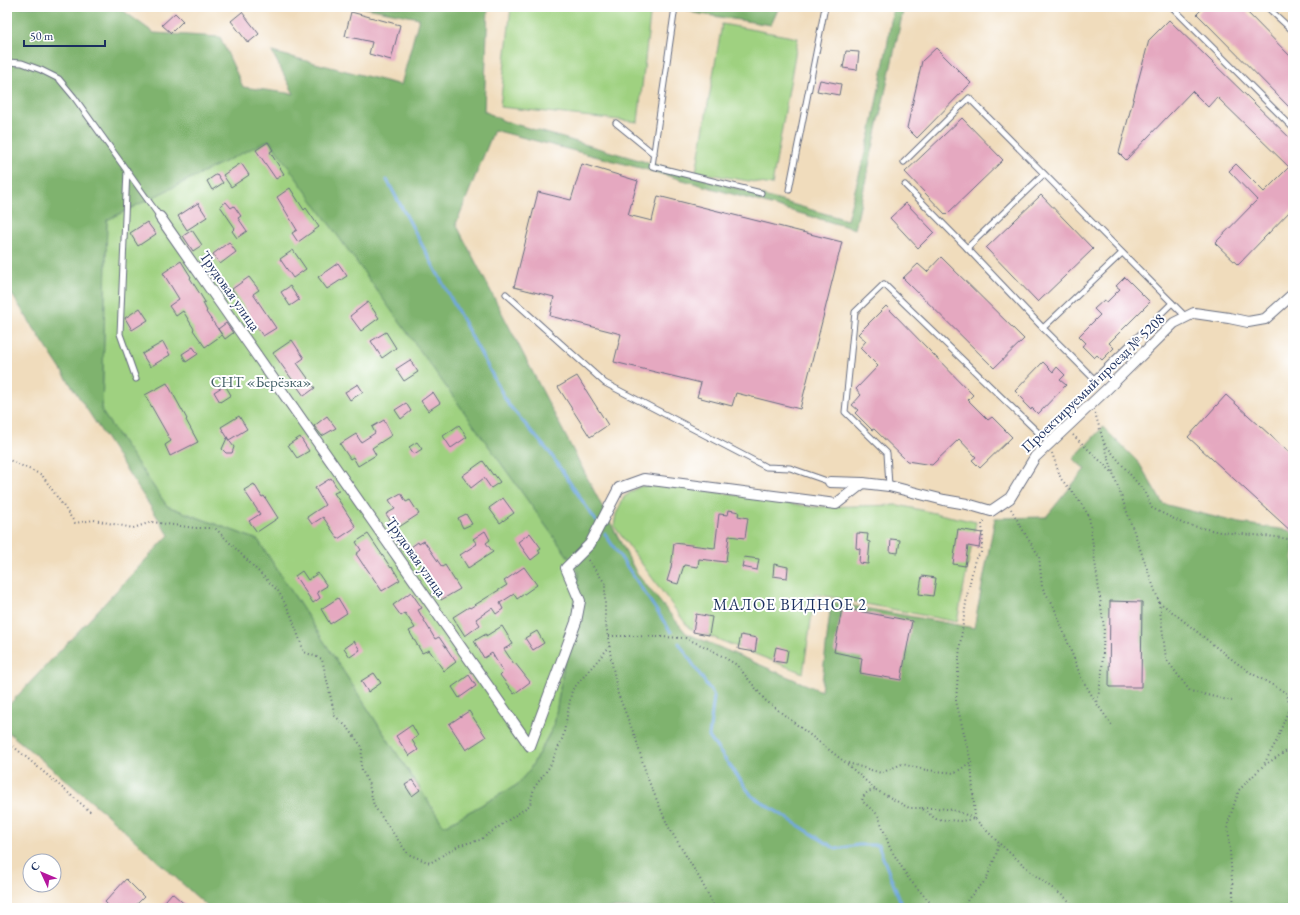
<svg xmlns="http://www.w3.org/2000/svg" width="1300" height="915" viewBox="0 0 1300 915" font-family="'EB Garamond',serif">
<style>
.green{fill:#9fd180;stroke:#5d806f}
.forest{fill:#7fb36e;stroke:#4d7166;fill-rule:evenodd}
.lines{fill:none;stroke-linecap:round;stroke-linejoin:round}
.stream{stroke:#71a8df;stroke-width:3}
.building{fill:#e5a8c0}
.lane-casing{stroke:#666c7f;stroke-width:7}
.street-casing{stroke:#666c7f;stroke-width:12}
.path{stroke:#666c7f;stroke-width:2;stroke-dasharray:1 3;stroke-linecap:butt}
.lane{stroke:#fff;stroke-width:5}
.street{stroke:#fff;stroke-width:10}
.labels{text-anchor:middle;stroke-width:4;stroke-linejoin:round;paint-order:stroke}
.street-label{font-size:15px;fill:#1b2f5e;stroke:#fff}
.park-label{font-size:15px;fill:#436068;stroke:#fff}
.neighbourhood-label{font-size:16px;letter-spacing:1px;fill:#1b2f5e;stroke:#fff}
</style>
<rect width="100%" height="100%" fill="#fff"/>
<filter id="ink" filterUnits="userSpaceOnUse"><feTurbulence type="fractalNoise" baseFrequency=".025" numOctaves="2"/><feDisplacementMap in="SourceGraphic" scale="8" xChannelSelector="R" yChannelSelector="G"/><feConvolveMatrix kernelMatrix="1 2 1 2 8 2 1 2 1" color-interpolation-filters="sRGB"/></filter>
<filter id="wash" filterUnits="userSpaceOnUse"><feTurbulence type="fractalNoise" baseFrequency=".012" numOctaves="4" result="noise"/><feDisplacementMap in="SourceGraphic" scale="16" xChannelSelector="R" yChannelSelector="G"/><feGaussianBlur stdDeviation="0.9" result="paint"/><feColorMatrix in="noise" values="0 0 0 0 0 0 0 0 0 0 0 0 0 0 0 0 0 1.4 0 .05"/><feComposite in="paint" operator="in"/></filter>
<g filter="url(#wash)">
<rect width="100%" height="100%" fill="#f0dcbc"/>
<g class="green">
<path d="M511 7H651L638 122 500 107Z"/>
<path d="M722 24 798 38 772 185 696 172Z"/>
<path d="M269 139 579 572 554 725 530 769 517 785 444 826 258 540 167 506 102 412 107 220Z"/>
<path d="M640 486 685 487 813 507 898 505 976 522 957 622 815 594 803 673 689 628 614 526 616 514 624 497Z"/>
</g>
<g class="forest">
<path d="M7 7H118L154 33 220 37 243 87 294 94 272 52 401 85 419 18 361 7H488L484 111 504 121 847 220 870 134 887 47 893 7H904L855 229 644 169 494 130 456 224 637 574 686 633 821 691 831 602 974 628 995 518 1046 517 1085 469 1073 459 1103 427 1139 463 1163 504 1239 523 1293 531V908H209L105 813 7 731V707L169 535 7 287ZM269 140 579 572 554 726 530 769 517 785 444 826 258 540 167 506 102 412 107 220Z"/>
<path d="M681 7H779L771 25 694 13Z"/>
</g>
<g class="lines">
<g class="stream">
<path d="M387 180 508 404 550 453 596 521"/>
<path d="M605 534 671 632"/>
<path d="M679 643 714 696 709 737 752 796 836 849 858 845H878L903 908"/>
</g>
</g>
<g id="blocks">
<g class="building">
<path d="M1204 7H1242L1293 59V111L1197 14Z"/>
<path d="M242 12 259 34 248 43 231 21Z"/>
<path d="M351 12 400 25 391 60 369 54 372 42 345 36Z"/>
<path d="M175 13 183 21 171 33 162 25Z"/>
<path d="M1169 20 1293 141V208L1238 265 1215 243 1257 200 1229 171 1236 164 1264 192 1289 167 1217 97 1208 107 1192 91 1126 160 1119 153 1149 40Z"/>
<path d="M936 48 971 83 917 138 907 128 922 61Z"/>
<path d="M846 51 859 52 857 70 843 68Z"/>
<path d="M820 80 841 84 839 95 817 91Z"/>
<path d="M962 118 1003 160 946 215 905 172Z"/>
<path d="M268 142 273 150 270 152 284 174 276 179 256 150Z"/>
<path d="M241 163 249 175 231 187 223 175Z"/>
<path d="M582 164 638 181 628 215 652 221 658 196 842 242 800 409 736 393 732 406 697 397 701 383 614 362 621 334 550 316 554 297 514 287 538 192 571 200Z"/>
<path d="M217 174 223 183 212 190 207 181Z"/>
<path d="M290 188 304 210 306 208 319 227 298 242 292 233 297 230 277 197Z"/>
<path d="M1041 195 1093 249 1038 302 986 248Z"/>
<path d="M226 202 231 208 234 206 241 216 238 218 247 231 237 238 232 231 235 228 220 206Z"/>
<path d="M198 203 207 217 187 230 178 216Z"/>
<path d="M906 203 934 232 918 248 890 218Z"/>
<path d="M147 222 156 234 138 246 130 233Z"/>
<path d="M192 230 202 245 193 251 183 236Z"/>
<path d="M229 242 236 252 220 264 213 254Z"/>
<path d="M293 250 306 269 293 278 280 259Z"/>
<path d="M941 257 1024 339 994 368 903 278 918 264 927 272Z"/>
<path d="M181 261 191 277 190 278 205 302 203 303 207 311 206 312 222 335 205 347 193 330 194 329 183 311 176 316 169 306 179 299 163 273Z"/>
<path d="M338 263 347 276 327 289 318 277Z"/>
<path d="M249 277 259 290 253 294 276 328 263 336 248 315 249 314 232 289Z"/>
<path d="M1125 277 1150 302 1109 343 1114 348 1102 360 1097 355 1094 358 1082 346 1086 343 1079 336 1100 315 1094 309 1104 300 1107 302 1120 289 1116 286Z"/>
<path d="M290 286 299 300 290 306 281 292Z"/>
<path d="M368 302 379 318 361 331 350 316Z"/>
<path d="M886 306 973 395 968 400 988 420 992 417 1012 437 980 468 972 460 976 457 959 439 932 465 907 461 874 429 872 430 855 413 858 410 852 405 861 395 856 389 878 366 860 348 866 341 858 334Z"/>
<path d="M140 308 148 320 132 330 125 318Z"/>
<path d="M226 323 233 333 225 339 218 329Z"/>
<path d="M386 332 396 348 382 358 371 341Z"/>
<path d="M292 340 304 358 297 363 315 388 304 396 273 353Z"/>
<path d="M163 342 170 355 150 367 142 354Z"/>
<path d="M193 347 198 354 186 362 182 354Z"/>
<path d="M410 360 418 372 404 381 396 369Z"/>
<path d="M1043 362 1053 372 1057 367 1065 375 1060 380 1066 385 1038 414 1032 408 1031 410 1023 402 1024 400 1015 391Z"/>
<path d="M577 376 608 425 590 437 558 387Z"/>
<path d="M167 383 187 419 186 420 198 442 170 456 165 445 171 441 145 395Z"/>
<path d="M358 384 363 392 350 400 345 392Z"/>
<path d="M225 385 231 395 220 402 214 392Z"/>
<path d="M433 392 440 403 428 411 421 401Z"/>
<path d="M1226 395 1293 456V533L1188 437Z"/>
<path d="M406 403 411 411 401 419 395 410Z"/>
<path d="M239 416 247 429 229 440 221 427Z"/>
<path d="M327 416 336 428 322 436 314 426Z"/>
<path d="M384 420 392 435 372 448 376 455 358 466 353 457 350 459 340 444 356 434 361 442 375 433 372 427Z"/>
<path d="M459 425 467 437 451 448 443 436Z"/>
<path d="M300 437 309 451 297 458 288 445Z"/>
<path d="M227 438 234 447 232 453H226L222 449Z"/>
<path d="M417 442 422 449 414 454 409 447Z"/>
<path d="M483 461 493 475 494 474 500 482 491 488 484 478 471 488 462 476Z"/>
<path d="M331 478 339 491 334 493 356 527 338 539 323 517 312 524 307 517 325 505 315 488Z"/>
<path d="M254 484 262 497 264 496 278 518 257 532 249 521 260 514 244 490Z"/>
<path d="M401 493 406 502 410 500 419 514 396 529 386 514 395 509 389 500Z"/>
<path d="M503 498 514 513 500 523 489 508Z"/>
<path d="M729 510 739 512 738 516 748 518 745 538 729 536 726 562 699 559 698 567 684 565 678 584 667 581 671 568 674 543 715 548 719 514 728 515Z"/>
<path d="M466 514 472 524 463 528 458 518Z"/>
<path d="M958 529 982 533 979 548 968 546 965 566 953 564Z"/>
<path d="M485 531 490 540 486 543 493 552 468 568 460 555 477 544 473 539Z"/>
<path d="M530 533 541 548 538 550 540 553 531 560 518 542Z"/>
<path d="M857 533 868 534 867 541 870 542 868 564 859 563 860 549 856 548Z"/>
<path d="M368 534 391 568 392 567 400 580 382 591 365 566H364L356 554 361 550 356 542Z"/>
<path d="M891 539 900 540 898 553 890 552Z"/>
<path d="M424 541 442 567 445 565 460 589 441 600 426 577 428 576 411 547 418 542 419 544Z"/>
<path d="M744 557 759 559 757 570 742 567Z"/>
<path d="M774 564 788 567 787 578 773 576Z"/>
<path d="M524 567 537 585 517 599 514 594 500 603 503 609 496 614 492 608 476 619 480 625 465 636 453 617 469 607 470 608 507 585 504 581Z"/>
<path d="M302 571 308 580 318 573 327 586 317 592 320 598 313 603 295 576Z"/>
<path d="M922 576 936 578 933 596 919 594Z"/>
<path d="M411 592 422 608 418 610 435 639 439 637 456 662 444 671 429 650 422 653 409 631 415 628 405 613 401 616 393 605Z"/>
<path d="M338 598 347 613 330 624 321 609Z"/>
<path d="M1110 601 1142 602 1141 687H1109Z"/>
<path d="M842 608 912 621 901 680 860 673 862 658 834 652Z"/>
<path d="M696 614 712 617 709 635 693 632Z"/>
<path d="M502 626 513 644 504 649 514 664 515 663 530 682 514 694 500 675 503 672 492 653 484 658 474 641 486 634V636Z"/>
<path d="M537 631 544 643 533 650 525 638Z"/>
<path d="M741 635 757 638 755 652 738 649Z"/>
<path d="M354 641 360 650 350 657 344 648Z"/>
<path d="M776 647 788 650 786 663 773 661Z"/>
<path d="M374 673 381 683 368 692 361 681Z"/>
<path d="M469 675 476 686 459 698 452 687Z"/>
<path d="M469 711 486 737 466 750 449 724Z"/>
<path d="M412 725 418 736 412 740 418 750 409 756 396 736Z"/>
<path d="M413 780 420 790 412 796 405 785Z"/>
<path d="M126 879 144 897 133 908H111L105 902Z"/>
<path d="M172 893 189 908H159Z"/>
</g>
</g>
</g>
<g filter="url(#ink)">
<use href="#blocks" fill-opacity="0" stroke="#666c7f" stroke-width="1"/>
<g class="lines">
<g class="lane-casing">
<g id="lane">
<path d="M675 7 652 166 761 193"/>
<path d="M1172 7 1293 128"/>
<path d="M1267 7 1293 31"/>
<path d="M7 62 22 63 41 70 59 79 74 97 160 217"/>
<path d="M616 123 654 154"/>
<path d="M904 162 969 98 1186 317"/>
<path d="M127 170 120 334 136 379"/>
<path d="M905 185 967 248"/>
<path d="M789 190 825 7"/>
<path d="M1122 253 1043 328 1094 379 1172 303"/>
<path d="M506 294 605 383 766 467 790 468 830 482"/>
<path d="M1043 328 967 248 1044 174"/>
<path d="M889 486 887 453 845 412 855 312 884 284 1049 443"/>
</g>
</g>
<g class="street-casing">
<g id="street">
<path d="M160 217 530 746 576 622 580 601 566 568 590 544 619 488 644 479 836 504 863 483"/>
<path d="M830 482 863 483 889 486 944 500 967 504 991 511 1010 498 1035 457 1106 390 1174 323 1194 313 1229 318 1248 322 1265 319 1293 294"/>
</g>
</g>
<g class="path">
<path d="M1095 413 1104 443 1144 491 1152 508 1184 524 1220 532 1276 537 1293 540"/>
<path d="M1073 435 1113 473 1159 602 1166 659 1190 691 1232 701"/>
<path d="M1104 444 1113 472"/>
<path d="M1052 453 1061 479 1076 496 1089 516 1104 628 1102 672 1097 704"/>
<path d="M7 459 42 475 75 523 94 520 133 528 152 522 195 528H215L279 592 291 615 304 652 322 659 335 716 349 729 362 747 361 768 369 785 374 806 408 854 430 863 460 845 480 840 530 805 534 788 550 766 563 737 572 690 610 646"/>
<path d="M1011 509 1027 537 1039 556 1042 587 1054 607 1081 677 1097 704 1113 727"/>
<path d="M588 560 605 583V617L611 658 618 694 636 739 647 777 668 826 700 879 715 908"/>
<path d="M1159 602C1188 623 1215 648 1244 668 1257 678 1273 684 1286 693L1290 706 1276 742 1263 766"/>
<path d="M609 636H635L685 638 710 649 737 665 765 700 846 763 876 790C868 791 864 793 862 801L878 815 890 848 909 879 935 908"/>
<path d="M7 741 92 813"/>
<path d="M848 763 881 773 902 764 926 770 955 773 971 762"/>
<path d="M876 790 909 808H921L936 819 960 821 975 819 999 843 996 855 986 880 968 899 964 908"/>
<path d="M922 808C945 808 954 808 974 819"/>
<path d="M975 819 971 762 956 701 960 645 967 596 975 559 981 553 983 538 982 524 985 520"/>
<path d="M1000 844 1036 876 1067 899 1075 908"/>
<path d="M1234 908 1228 823 1239 790 1263 766 1293 747"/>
</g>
<use href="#lane" class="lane"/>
<use href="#street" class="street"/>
</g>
</g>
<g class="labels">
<g class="street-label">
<text transform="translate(230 291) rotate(55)" y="5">Трудовая улица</text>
<text transform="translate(1093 383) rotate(-44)" y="5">Проектируемый проезд № 5208</text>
<text transform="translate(416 557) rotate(55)" y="5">Трудовая улица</text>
</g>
<g class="park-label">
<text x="261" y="387">СНТ «Берёзка»</text>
</g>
<g class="neighbourhood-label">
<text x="790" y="610">МАЛОЕ ВИДНОЕ 2</text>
</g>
</g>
<rect width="1300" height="915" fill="none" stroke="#fff" stroke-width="24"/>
<g transform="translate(42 873) rotate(314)"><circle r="19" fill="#ffffff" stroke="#a4acbf"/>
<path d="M0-3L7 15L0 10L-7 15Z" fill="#b5179e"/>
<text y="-6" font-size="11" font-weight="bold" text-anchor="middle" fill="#1b2f5e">С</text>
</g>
<path d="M24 40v6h81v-6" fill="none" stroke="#1b2f5e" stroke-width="2"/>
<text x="30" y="40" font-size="12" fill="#1b2f5e" stroke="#ffffff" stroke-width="3" paint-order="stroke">50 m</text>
</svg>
